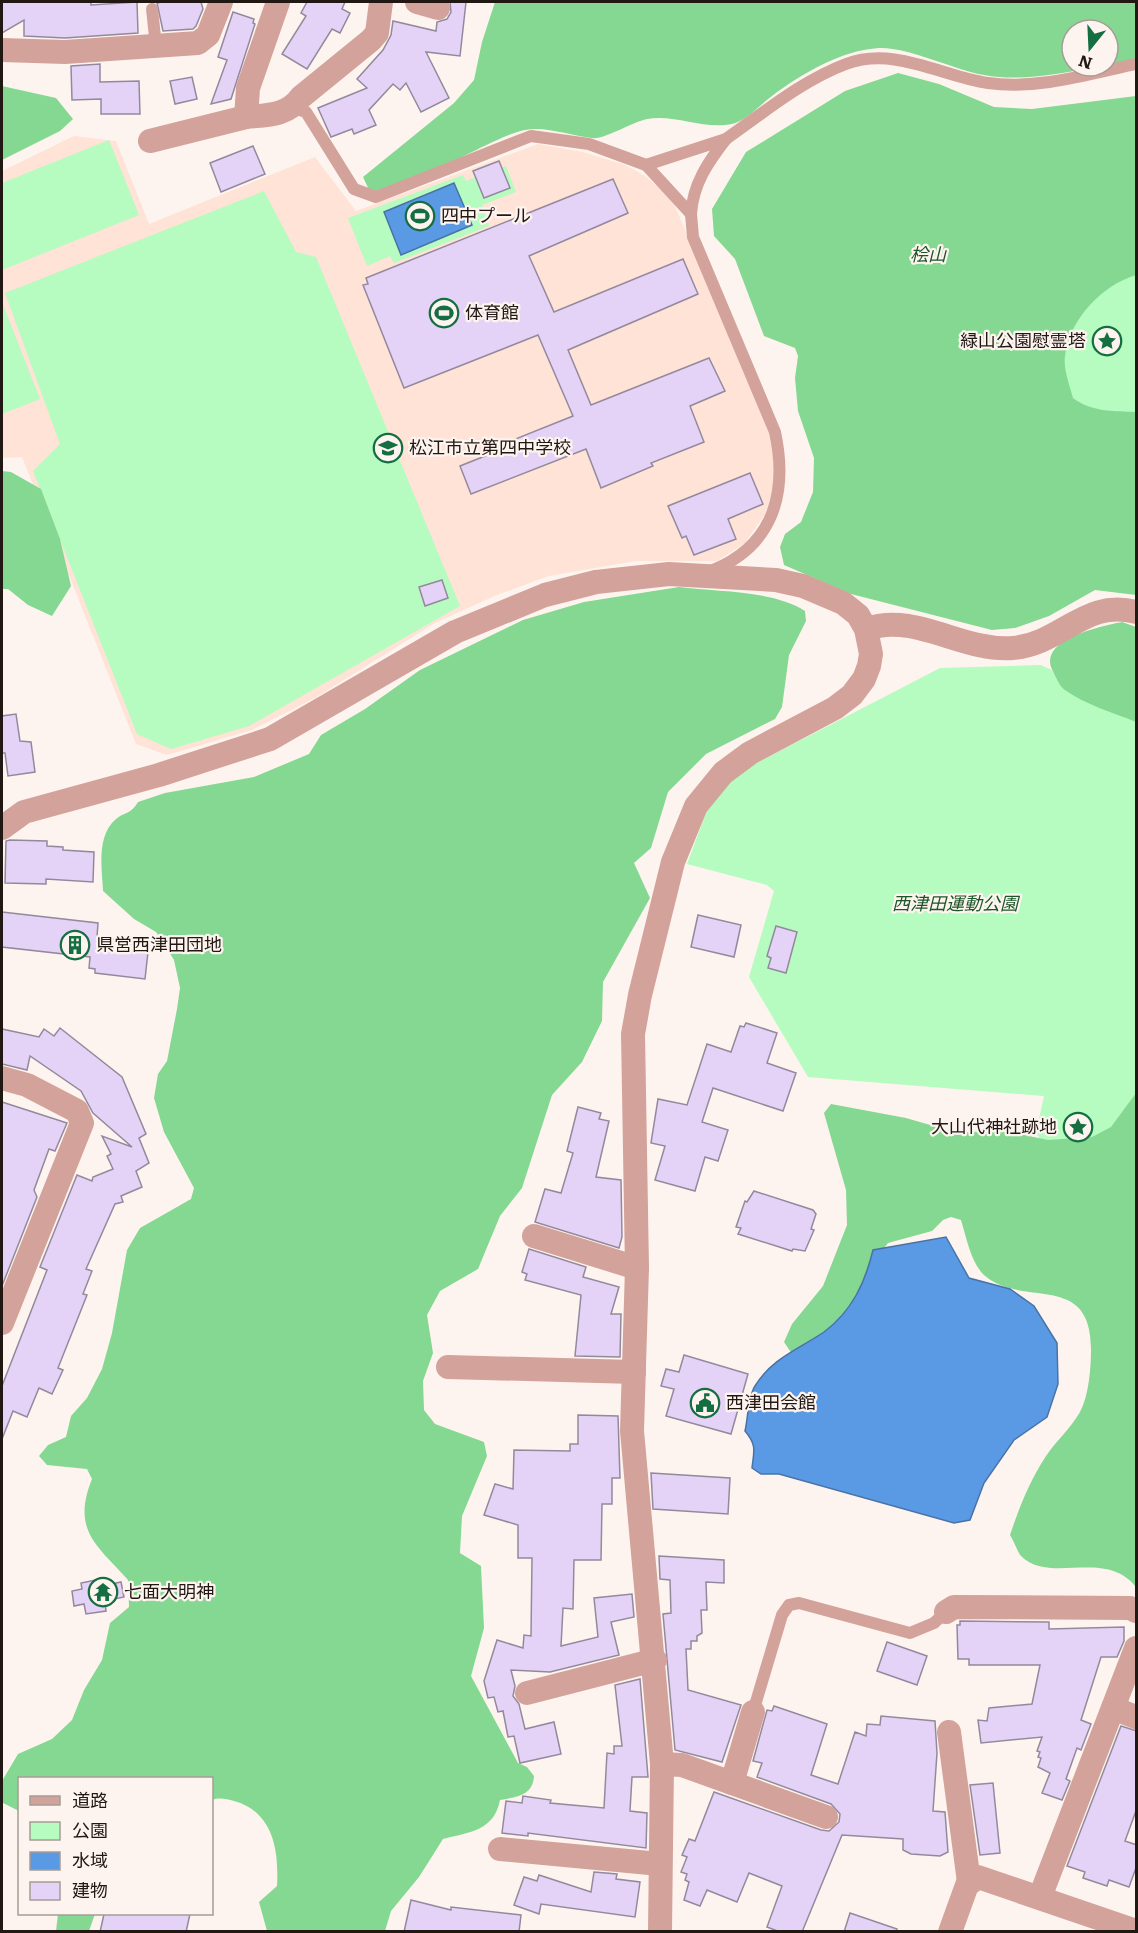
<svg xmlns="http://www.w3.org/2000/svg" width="1138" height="1933" viewBox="0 0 1138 1933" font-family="Literata,'Noto Sans JP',serif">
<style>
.built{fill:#fee3d6}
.green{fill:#b6fbbf}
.forest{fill:#84d891}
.water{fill:#5a9ae5;stroke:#4973a6;stroke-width:1.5}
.building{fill:#e5d3f7;stroke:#93899d;stroke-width:1.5}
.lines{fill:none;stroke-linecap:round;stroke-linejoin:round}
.lane{stroke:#d3a39b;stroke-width:12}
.street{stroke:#d3a39b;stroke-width:24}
.labels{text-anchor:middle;stroke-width:4.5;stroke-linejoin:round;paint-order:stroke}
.poi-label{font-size:18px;fill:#211814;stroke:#fef4ef;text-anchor:start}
.park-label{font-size:18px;font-style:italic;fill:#1b5629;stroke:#fef4ef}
</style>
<rect width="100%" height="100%" fill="#fef4ef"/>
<path class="built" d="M74 136 116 141 149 224 315 157 356 211 538 144 583 152 625 165 645 176 664 192 675 206 772 439 776 481 765 514 745 543 717 561H636L549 576 497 595 435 623 315 698 252 730 167 755 136 744 22 457 2 458V171Z"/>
<g class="green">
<path d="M109 140 139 215 2 270V183Z"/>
<path d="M506 166 516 192 482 205 489 226 394 263 390 256 367 266 348 218 463 175 466 181Z"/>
<path d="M264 191 296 252 316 257 460 606 249 726 171 749 137 734 33 471 60 444 5 293Z"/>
<path d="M1136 251V428L1037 424 1005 288Z"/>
<path d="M2 302 40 399 2 414Z"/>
<path d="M1041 665 1136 709V1112L1119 1132 1049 1153 1036 1133 1044 1096 808 1077 749 977 774 891 767 885 687 864 706 813 723 788 749 767 940 668Z"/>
</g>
<g class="forest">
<path d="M495 2H1136V59L1108 65V30H1072V66H1101C1064 73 1022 82 984 75 954 70 909 47 879 48 842 50 801 74 772 96 761 104 746 121 732 124 703 130 676 114 647 119 632 122 604 140 592 138 570 136 547 126 525 130 491 136 395 200 370 192L363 177 454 103 474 80 482 42Z"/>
<path d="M898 73 939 84 994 107 1032 109 1136 96V275C1102 285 1069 320 1065 356 1063 369 1070 386 1073 398 1091 412 1114 411 1136 412V595L1095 590 1049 616 1015 628 992 630 851 594 784 565 780 547 785 534 801 522 813 492 814 458 798 411 795 378 798 356 795 348 764 336 735 259 714 236 712 209 746 152 845 91Z"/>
<path d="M2 86 56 98 73 119 60 131 2 160Z"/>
<path d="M2 471 11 472 41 489 60 539 71 586 52 616 28 605 8 589H2Z"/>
<path d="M679 587C716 592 774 590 805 611L806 621 789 655 782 707 775 719 706 754 668 792 651 848 634 863 650 898 603 982 602 1021 582 1062 552 1095 522 1188 500 1216 478 1269 440 1291 427 1315 433 1353 423 1381 424 1410 435 1424 484 1442 487 1456 462 1516 460 1553 481 1566 484 1628 471 1676 518 1763 527 1767 534 1776C533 1796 516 1797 500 1800 494 1831 470 1832 443 1839L419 1877 391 1911 385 1931H267L259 1902 277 1886C279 1852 274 1812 234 1801 226 1799 220 1797 212 1800V1778H20L19 1811 3 1803 2 1781 18 1754 52 1739 72 1720 84 1690 102 1660 110 1623 129 1607 128 1580C98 1546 71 1531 92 1479L87 1469 47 1465 39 1456 48 1445 66 1437 71 1416 87 1398 102 1369 112 1333 127 1250 140 1228 191 1199 194 1188 164 1132 154 1098 158 1074 167 1061 177 1009 180 988 174 960 156 932 134 919 103 891C102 869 96 836 116 819 126 811 130 815 138 802L165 793 254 777 309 754 321 735 365 709 420 670 523 620 584 602Z"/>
<path d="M1122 622 1136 627V722C1112 712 1086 705 1065 690 1059 686 1056 677 1053 671 1036 639 1103 626 1122 622Z"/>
<path d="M1136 1093V1587C1105 1548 1050 1585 1021 1556 1017 1551 1014 1541 1010 1535 1019 1508 1030 1480 1046 1456 1056 1441 1071 1428 1080 1412 1089 1395 1091 1368 1091 1349 1091 1270 1022 1309 984 1275 971 1263 966 1236 961 1220L951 1217 943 1220 932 1231 888 1243 879 1255 861 1300 831 1331 792 1354 784 1342 792 1324 823 1286 847 1225 846 1190 824 1113 831 1104 906 1118 958 1133 1000 1130 1048 1140 1092 1137 1111 1127Z"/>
<path d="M58 1914H95L89 1931H56Z"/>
</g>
<g class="water">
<path d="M454 183 472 225 401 255 384 212Z"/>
<path d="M946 1237 969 1278 1010 1289 1034 1306 1057 1343 1058 1384 1047 1417 1014 1440 984 1483 970 1520 954 1523 779 1474H761L752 1468C754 1451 757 1445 745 1431 748 1418 748 1397 755 1386 772 1358 799 1349 824 1332 852 1311 865 1283 873 1250Z"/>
</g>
<g class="building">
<path d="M2 2H91V5L137 2 138 33 65 38 24 36V20L2 33Z"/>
<path d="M162 2H201L203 9 196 26 193 29 163 31 157 3Z"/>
<path d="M307 2H345L342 9 350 13 340 33 332 29 307 69 282 54 306 16 301 13Z"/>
<path d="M450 2H466L460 56 426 52 449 98 421 112 406 83 400 90 393 84 369 110 376 125 354 134 352 129 331 137 318 108 367 88 357 79 383 50 391 35 393 21 436 31 437 22 447 19 451 12Z"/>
<path d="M233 12 254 19 253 23 255 24 231 99 211 104 227 60 218 57Z"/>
<path d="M100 64V82L139 81 140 114H101V99L72 100 71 66Z"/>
<path d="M192 77 197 99 175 104 170 81Z"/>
<path d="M253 146 265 174 221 192 210 163Z"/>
<path d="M499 161 510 188 484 198 473 171Z"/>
<path d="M613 179 628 213 529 256 554 312 683 259 698 294 568 350 591 405 709 358 725 391 690 406 704 442 651 463 653 466 601 488 586 449 471 494 460 466 485 456 483 452 573 416 538 335 404 388 363 285 368 284 366 278Z"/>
<path d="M750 473 763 504 728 519 736 539 694 555 686 536 682 538 668 506Z"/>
<path d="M442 580 448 598 425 606 419 587Z"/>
<path d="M16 714 20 741 31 742 35 772 8 776 5 753H2V716Z"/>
<path d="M10 840 47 841V846L63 847V850L94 852 93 882 46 879V884L5 883 6 841Z"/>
<path d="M2 912 98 923 97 937 149 943 145 979 95 973V969L89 968 90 957 2 947Z"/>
<path d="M698 915 741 925 734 957 691 947Z"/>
<path d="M776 926 797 932 786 973 768 968 771 958 767 956Z"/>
<path d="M746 1023 777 1033 767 1063 796 1073 783 1111 713 1088 702 1122 728 1130 718 1161 705 1157 695 1191 655 1180 665 1146 651 1143 658 1099 687 1105 707 1044 731 1052 740 1026 744 1027Z"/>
<path d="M60 1028 122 1077 146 1134 139 1138 149 1163 136 1171 142 1187 121 1196 123 1202 115 1204 86 1269 92 1271 83 1294 87 1295 58 1368 63 1370 52 1394 39 1388 27 1417 13 1411 2 1439V1386L47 1270 40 1267 77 1175 92 1181 93 1177 113 1169 107 1156 111 1154 102 1136 132 1147 93 1113 81 1091 30 1056 27 1070 2 1064V1029L39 1037 44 1029 54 1036Z"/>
<path d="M2 1102 67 1123 55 1151 49 1149 34 1190 37 1197 2 1286Z"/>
<path d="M578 1107 601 1113 599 1119 609 1121 596 1177 621 1180 622 1237 619 1248 535 1222 545 1189 561 1193 573 1153 567 1151Z"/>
<path d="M754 1191 813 1210 816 1214 811 1229 814 1230 805 1251 793 1249 792 1251 738 1234 741 1228 736 1227 745 1201 747 1202Z"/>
<path d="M529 1249 586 1267 583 1277 619 1287 611 1314H621L620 1357 575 1356 581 1295 525 1280 527 1274 522 1272Z"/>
<path d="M684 1355 748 1374 731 1434 666 1416 674 1389 661 1386 666 1369 679 1372Z"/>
<path d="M578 1415 618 1416 620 1478H612V1504H602L601 1560H574L573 1609 563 1608 561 1646 598 1637 594 1598 632 1594 634 1617 611 1622 619 1655 550 1672 511 1670 515 1686 513 1696 519 1704 525 1729 554 1722 561 1754 520 1763 514 1736 508 1737 503 1711 498 1712 494 1697 488 1698 484 1681 497 1640 523 1648 524 1635 531 1636 532 1558H518V1525L484 1515 495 1484 513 1489 514 1450 570 1451V1444H578Z"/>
<path d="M651 1473 730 1478 728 1514 653 1509Z"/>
<path d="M659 1556 724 1560V1583L706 1582 707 1610H701L702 1633 697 1636V1641H691V1649H686L688 1690 741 1705 722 1762 675 1750 663 1614 671 1613 670 1580 660 1579Z"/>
<path d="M101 1579 102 1586 121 1582 124 1597 105 1601 106 1611 86 1614 84 1604 74 1606 72 1591 82 1589 81 1583Z"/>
<path d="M960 1621 1049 1622V1629L1124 1627V1641L1117 1657H1101L1081 1720 1091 1724 1081 1750 1077 1748 1066 1779 1070 1781 1062 1800 1042 1793 1050 1773 1038 1767 1041 1758 1038 1757 1040 1752 1037 1751 1042 1737 981 1743 978 1720 987 1721 989 1708 1032 1704 1040 1665H969V1659H958L957 1625H960Z"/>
<path d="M887 1642 927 1656 917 1685 877 1671Z"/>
<path d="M640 1679 648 1777H632L630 1811 647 1813 646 1848 528 1833V1836L502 1833 506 1801 522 1803 523 1796 551 1800 550 1803 604 1808 607 1753 614 1754V1746H622L615 1685Z"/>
<path d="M774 1706 827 1724 811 1775 838 1784 855 1732 866 1736 867 1724 880 1725 881 1716 935 1721 937 1753 933 1811 945 1812 948 1852 940 1856 911 1854 903 1850V1839L842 1835 802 1932H780L767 1927 782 1886 749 1873 737 1902 707 1890 700 1906 684 1900 689 1882 685 1880 687 1874 681 1872 687 1857 682 1855 689 1839 695 1841 714 1792 821 1830 829 1831 839 1822 840 1814 831 1804 757 1777 762 1763 753 1761 767 1710 772 1711Z"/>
<path d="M1121 1726 1137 1731V1808L1125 1841 1137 1845V1865L1129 1887 1109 1880 1107 1886 1083 1878 1085 1872 1067 1866Z"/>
<path d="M993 1783 1000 1853 980 1855 970 1785Z"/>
<path d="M594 1872 617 1874 616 1879 640 1882 635 1917 541 1904 539 1914 514 1905 524 1877 537 1881 539 1875 591 1892Z"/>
<path d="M411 1900 451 1910V1907L521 1915 519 1932H404Z"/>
<path d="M850 1913 897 1929 896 1932H844Z"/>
<path d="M104 1914H190L186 1932H100Z"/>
</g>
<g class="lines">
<g class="lane">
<path d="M152 9 156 46"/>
<path d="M294 108 306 112 354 189 376 197 531 136 589 144 646 165 726 139C708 162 693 184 691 214"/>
<path d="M726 139C763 113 803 80 846 64 894 46 941 76 988 83 1037 90 1089 74 1136 64"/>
<path d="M646 165 691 214 693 237 775 432C788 492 774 545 713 570"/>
<path d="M753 1712 782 1615 789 1605 799 1603 910 1633 934 1623 946 1612"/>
</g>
<g class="street">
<path d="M278 2 248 88 246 117C268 115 287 116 301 97L371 40 377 33 381 2"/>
<path d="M417 2 438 8"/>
<path d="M2 50 65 52 198 43 208 35 221 2"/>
<path d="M150 141 246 117"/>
<path d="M866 629C917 612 961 652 1013 648 1061 644 1086 598 1136 612"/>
<path d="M2 828 24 812 159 775 270 739 455 632 545 595 596 582 669 574 776 580 803 586 843 603 858 615 866 629 871 654 869 666 864 679 852 695 835 708 750 753 723 773 696 806 673 862 640 995 633 1034 637 1268 632 1431 662 1764 660 1932"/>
<path d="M2 1078 27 1085 77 1111 82 1123 2 1323"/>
<path d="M534 1236 637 1268"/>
<path d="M448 1367 634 1372"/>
<path d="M946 1612 954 1607 1130 1608 1136 1611"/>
<path d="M527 1693 655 1660"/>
<path d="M1113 1708 1136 1717"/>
<path d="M949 1732 969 1882"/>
<path d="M662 1764 682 1765 826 1817"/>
<path d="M732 1783 753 1712"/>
<path d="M500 1849 660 1864"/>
<path d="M1040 1897 1136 1648"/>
<path d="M950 1932 967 1885 978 1877 1136 1931"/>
</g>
</g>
<defs>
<g id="stadium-ring" transform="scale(1.5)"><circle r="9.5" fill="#fef4ef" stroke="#156e41" stroke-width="1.5"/><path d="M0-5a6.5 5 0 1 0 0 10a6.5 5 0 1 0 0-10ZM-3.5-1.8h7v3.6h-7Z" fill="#156e41"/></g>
<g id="sight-ring" transform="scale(1.5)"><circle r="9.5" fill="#fef4ef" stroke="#156e41" stroke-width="1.5"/><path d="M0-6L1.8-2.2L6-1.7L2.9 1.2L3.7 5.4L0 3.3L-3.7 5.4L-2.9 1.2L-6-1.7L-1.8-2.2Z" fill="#156e41"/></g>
<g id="school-ring" transform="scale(1.5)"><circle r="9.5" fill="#fef4ef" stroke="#156e41" stroke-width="1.5"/><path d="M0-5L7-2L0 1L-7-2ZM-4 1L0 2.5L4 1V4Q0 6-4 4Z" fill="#156e41"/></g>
<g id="building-ring" transform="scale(1.5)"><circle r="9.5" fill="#fef4ef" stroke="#156e41" stroke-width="1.5"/><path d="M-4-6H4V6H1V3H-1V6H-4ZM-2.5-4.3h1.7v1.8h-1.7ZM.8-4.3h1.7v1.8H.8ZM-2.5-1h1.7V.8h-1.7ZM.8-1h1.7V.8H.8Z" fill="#156e41"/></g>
<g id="civic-ring" transform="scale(1.5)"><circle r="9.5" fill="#fef4ef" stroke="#156e41" stroke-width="1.5"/><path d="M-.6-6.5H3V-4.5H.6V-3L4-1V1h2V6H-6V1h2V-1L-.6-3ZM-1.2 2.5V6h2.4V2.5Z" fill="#156e41"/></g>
<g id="temple-ring" transform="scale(1.5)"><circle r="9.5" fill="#fef4ef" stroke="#156e41" stroke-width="1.5"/><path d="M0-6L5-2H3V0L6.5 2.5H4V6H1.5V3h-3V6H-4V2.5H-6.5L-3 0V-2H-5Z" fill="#156e41"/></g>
</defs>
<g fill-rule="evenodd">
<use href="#stadium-ring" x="420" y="216"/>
<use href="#stadium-ring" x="444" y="313"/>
<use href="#sight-ring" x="1107" y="341"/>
<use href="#school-ring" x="388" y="448"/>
<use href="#building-ring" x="75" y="945"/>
<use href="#sight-ring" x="1078" y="1127"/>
<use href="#civic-ring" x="705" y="1403"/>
<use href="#temple-ring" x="103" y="1592"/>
</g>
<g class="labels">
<g class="poi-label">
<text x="441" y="222">四中プール</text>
<text x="465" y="319">体育館</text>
<text x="1086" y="347" text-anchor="end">緑山公園慰霊塔</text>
<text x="409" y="454">松江市立第四中学校</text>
<text x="96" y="951">県営西津田団地</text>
<text x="1057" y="1133" text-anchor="end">大山代神社跡地</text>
<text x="726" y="1409">西津田会館</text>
<text x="124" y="1598">七面大明神</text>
</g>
<g class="park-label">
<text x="928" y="261">桧山</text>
<text x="955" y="910">西津田運動公園</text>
</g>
</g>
<rect width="1138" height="1933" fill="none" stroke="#211814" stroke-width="6"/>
<rect x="18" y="1777" width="195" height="138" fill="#fef4ef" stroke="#a69c97" stroke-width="1.5"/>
<rect x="30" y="1796" width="30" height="9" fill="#d3a39b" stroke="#a69c97" stroke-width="1.5"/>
<text x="72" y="1807" font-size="18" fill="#211814">道路</text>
<rect x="30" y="1822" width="30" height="18" fill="#b6fbbf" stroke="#a69c97" stroke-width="1.5"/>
<text x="72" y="1837" font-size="18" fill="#211814">公園</text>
<rect x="30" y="1852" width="30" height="18" fill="#5a9ae5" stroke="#a69c97" stroke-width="1.5"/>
<text x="72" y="1867" font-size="18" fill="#211814">水域</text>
<rect x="30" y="1882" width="30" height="18" fill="#e5d3f7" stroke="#a69c97" stroke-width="1.5"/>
<text x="72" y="1897" font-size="18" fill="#211814">建物</text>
<g transform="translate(1090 48) rotate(198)"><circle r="28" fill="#fef4ef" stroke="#a69c97" stroke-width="1.5"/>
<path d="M0-4.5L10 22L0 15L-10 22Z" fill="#156e41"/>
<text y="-9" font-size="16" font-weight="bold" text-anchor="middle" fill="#211814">N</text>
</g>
</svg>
